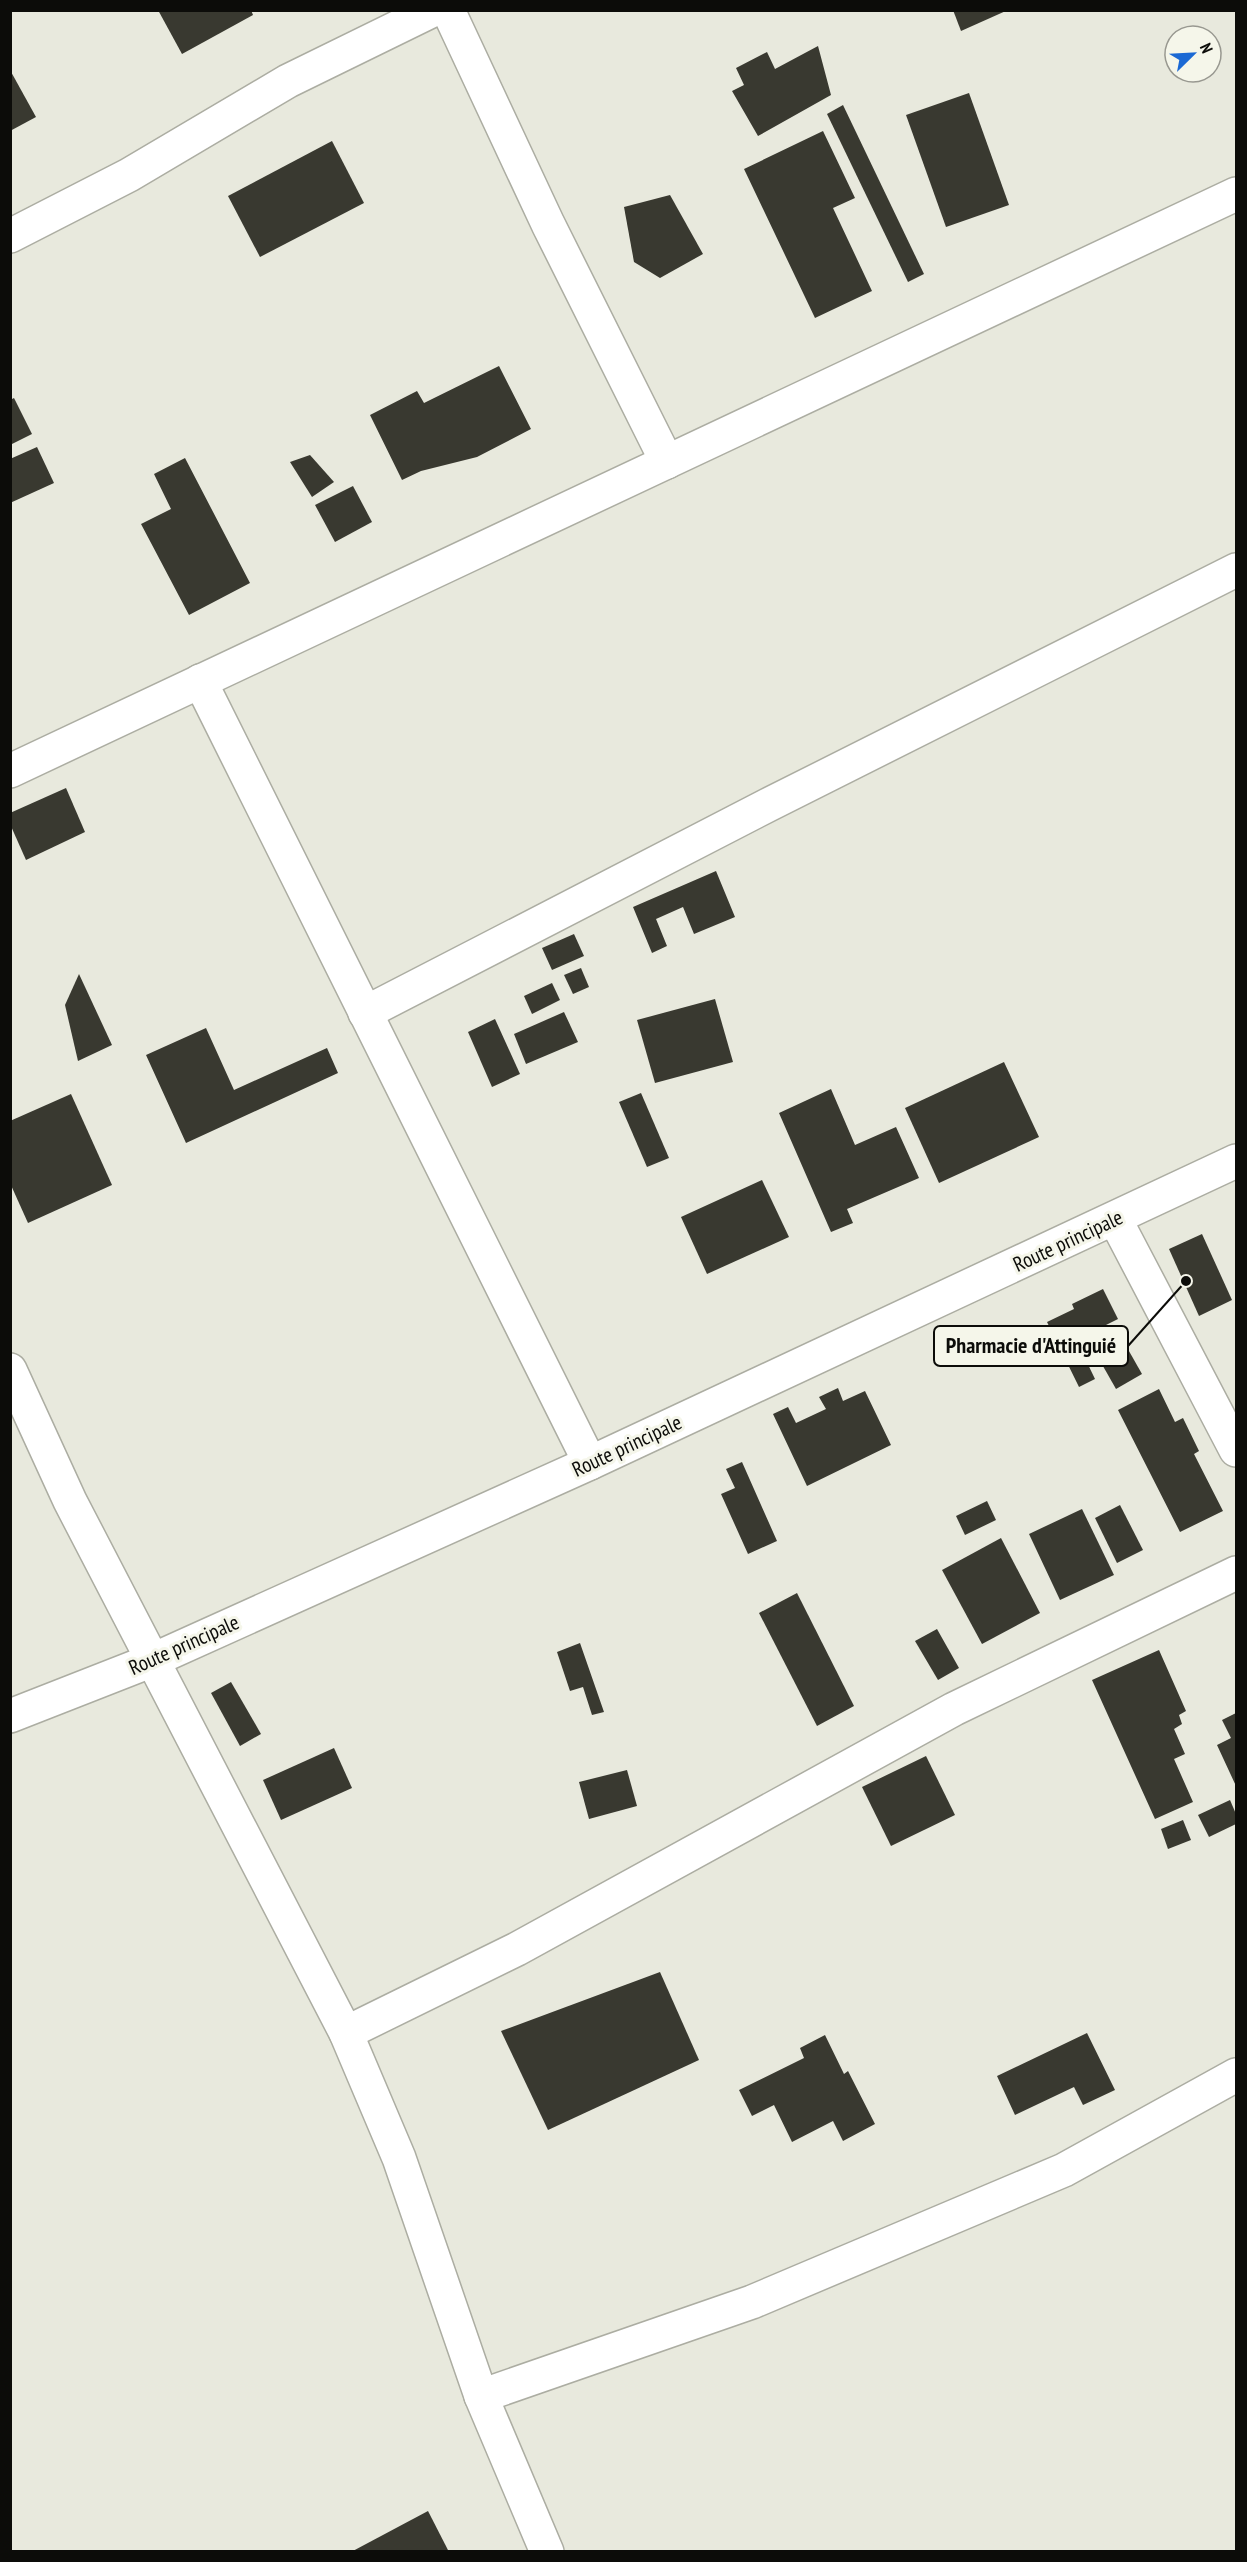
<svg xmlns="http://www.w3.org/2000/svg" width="1247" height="2562" viewBox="0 0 1247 2562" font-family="'PT Sans Narrow',sans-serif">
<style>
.building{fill:#393930}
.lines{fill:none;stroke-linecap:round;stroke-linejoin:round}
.minor-casing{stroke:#acada2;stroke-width:36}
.tertiary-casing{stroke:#acada2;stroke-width:36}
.minor{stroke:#fff;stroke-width:33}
.tertiary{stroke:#fff;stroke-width:33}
.labels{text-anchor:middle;stroke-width:6;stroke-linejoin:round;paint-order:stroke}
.street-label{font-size:21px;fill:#0c0c09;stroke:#f5f6ea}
.leader{fill:none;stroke:#0c0c09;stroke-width:2}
.callout-dot{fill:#0c0c09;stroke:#f5f6ea;stroke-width:2}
.callout{fill:#f5f6ea;stroke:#0c0c09;stroke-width:2}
.callout-label{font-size:22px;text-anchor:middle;font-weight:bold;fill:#0c0c09}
</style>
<rect width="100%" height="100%" fill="#e8e9dd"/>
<g class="building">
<path d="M158 10H251L253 15 182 54Z"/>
<path d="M953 10H1008L961 31Z"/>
<path d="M818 46 831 95 758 136 732 91 744 85 736 68 767 52 775 69Z"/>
<path d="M10 70 36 117 10 131Z"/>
<path d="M969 93 1009 205 946 227 906 115Z"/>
<path d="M843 105 924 274 908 282 827 114Z"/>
<path d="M823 131 855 198 833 208 872 291 815 318 744 169Z"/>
<path d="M332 141 364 203 260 257 228 196Z"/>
<path d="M670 195 703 254 660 278 634 262 624 207Z"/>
<path d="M499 366 531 429 477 457 421 471 402 480 370 415 417 391 424 403Z"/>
<path d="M14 398 32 434 10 445V400Z"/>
<path d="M37 447 54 483 10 503V459Z"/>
<path d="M310 455 334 482 312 497 290 462Z"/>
<path d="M185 458 250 583 189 615 141 524 171 509 154 474Z"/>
<path d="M353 486 372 522 335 542 315 505Z"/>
<path d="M66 788 85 832 26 860 10 824V813Z"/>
<path d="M716 871 735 917 694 934 683 907 656 919 667 946 652 953 633 907Z"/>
<path d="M574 934 584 956 552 970 542 948Z"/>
<path d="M581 968 589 987 573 994 564 975Z"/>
<path d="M79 974 112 1045 78 1061 65 1005Z"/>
<path d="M552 983 560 1000 532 1014 524 996Z"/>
<path d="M715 999 733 1062 655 1083 637 1020Z"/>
<path d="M564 1012 578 1042 526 1064 514 1034Z"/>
<path d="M495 1019 520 1074 492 1087 468 1032Z"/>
<path d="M206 1028 234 1090 327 1048 338 1073 186 1143 146 1055Z"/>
<path d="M1004 1062 1039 1137 939 1183 905 1108Z"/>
<path d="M831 1089 855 1145 896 1127 919 1178 847 1209 853 1223 831 1232 779 1113Z"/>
<path d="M641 1093 669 1158 647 1167 619 1102Z"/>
<path d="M71 1094 112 1185 28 1223 10 1183V1121Z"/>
<path d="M762 1180 789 1237 707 1274 681 1217Z"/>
<path d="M1202 1234 1232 1300 1199 1316 1169 1249Z"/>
<path d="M1103 1289 1118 1319 1088 1334 1092 1344 1081 1350 1095 1379 1079 1387 1047 1322 1074 1309 1072 1304Z"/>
<path d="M1121 1337 1142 1374 1116 1389 1095 1352Z"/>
<path d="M838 1388 843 1401 865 1391 891 1445 807 1486 773 1414 788 1407 796 1423 826 1409 819 1397Z"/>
<path d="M1159 1389 1175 1422 1183 1418 1199 1451 1194 1454 1223 1511 1180 1532 1118 1410Z"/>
<path d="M742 1462 777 1541 748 1554 721 1494 735 1488 726 1469Z"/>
<path d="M987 1501 996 1520 965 1535 956 1516Z"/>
<path d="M1120 1505 1143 1550 1117 1563 1095 1518Z"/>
<path d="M1082 1509 1114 1575 1060 1600 1029 1534Z"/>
<path d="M1001 1538 1040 1613 982 1644 942 1570Z"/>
<path d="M797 1593 854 1706 817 1726 759 1613Z"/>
<path d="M937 1629 959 1668 938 1680 915 1641Z"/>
<path d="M580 1643 604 1712 592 1715 583 1687 570 1691 557 1652Z"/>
<path d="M1159 1650 1186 1711 1179 1715 1182 1724 1174 1729 1185 1754 1174 1759 1193 1802 1155 1819 1092 1680Z"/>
<path d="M231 1682 261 1734 240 1746 211 1693Z"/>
<path d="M1236 1713V1786L1217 1745 1231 1738 1222 1720Z"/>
<path d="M334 1748 352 1788 281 1820 263 1780Z"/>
<path d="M926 1756 955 1815 891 1846 862 1787Z"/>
<path d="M627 1770 637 1806 589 1819 579 1782Z"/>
<path d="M1230 1800 1236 1814V1824L1209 1837 1198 1815Z"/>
<path d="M1183 1820 1191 1840 1168 1849 1161 1829Z"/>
<path d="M660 1972 699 2060 548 2130 501 2031Z"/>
<path d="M1087 2033 1115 2090 1083 2105 1074 2087 1015 2115 997 2076Z"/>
<path d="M825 2035 844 2074 848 2071 875 2124 843 2141 833 2121 792 2142 774 2105 752 2116 739 2090 804 2058 800 2048Z"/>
<path d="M428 2511 449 2552H351Z"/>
</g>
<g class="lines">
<g class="minor-casing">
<g id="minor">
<path d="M448 10 548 224 667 462"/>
<path d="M10 236 129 175 288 81 433 10"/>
<path d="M200 681 590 1463"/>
<path d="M10 771 1236 194"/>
<path d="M365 1013 768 805 1236 570"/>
<path d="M1115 1219 1236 1450"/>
<path d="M10 1370 70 1501 346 2033 399 2158 481 2396 547 2552"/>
<path d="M346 2033 517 1949 954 1709 1236 1573"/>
<path d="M481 2396 752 2302 1064 2170 1236 2075"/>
</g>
</g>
<g class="tertiary-casing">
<path id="tertiary" d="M10 1716 153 1660 590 1463 1236 1161"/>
</g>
<use href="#minor" class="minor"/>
<use href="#tertiary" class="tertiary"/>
</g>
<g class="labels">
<g class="street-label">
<text transform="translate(1068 1241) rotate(-25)" y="7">Route principale</text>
<text transform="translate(627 1446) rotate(-25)" y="7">Route principale</text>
<text transform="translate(184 1645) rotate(-24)" y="7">Route principale</text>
</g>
</g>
<path class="leader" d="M1186 1281L1128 1346"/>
<circle class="callout-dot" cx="1186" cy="1281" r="6"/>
<rect class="callout" x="934" y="1326" width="194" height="40" rx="6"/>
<g class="callout-label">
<text x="1031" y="1353">Pharmacie d'Attinguié</text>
</g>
<rect width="1247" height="2562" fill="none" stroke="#0c0c09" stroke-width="24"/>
<g transform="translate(1193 54) rotate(66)"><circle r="28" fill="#f5f6ea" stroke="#989890" stroke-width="1.5"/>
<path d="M0-4.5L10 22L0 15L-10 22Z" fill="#1b69d4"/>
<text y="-9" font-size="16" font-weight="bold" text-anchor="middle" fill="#0c0c09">N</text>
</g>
</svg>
